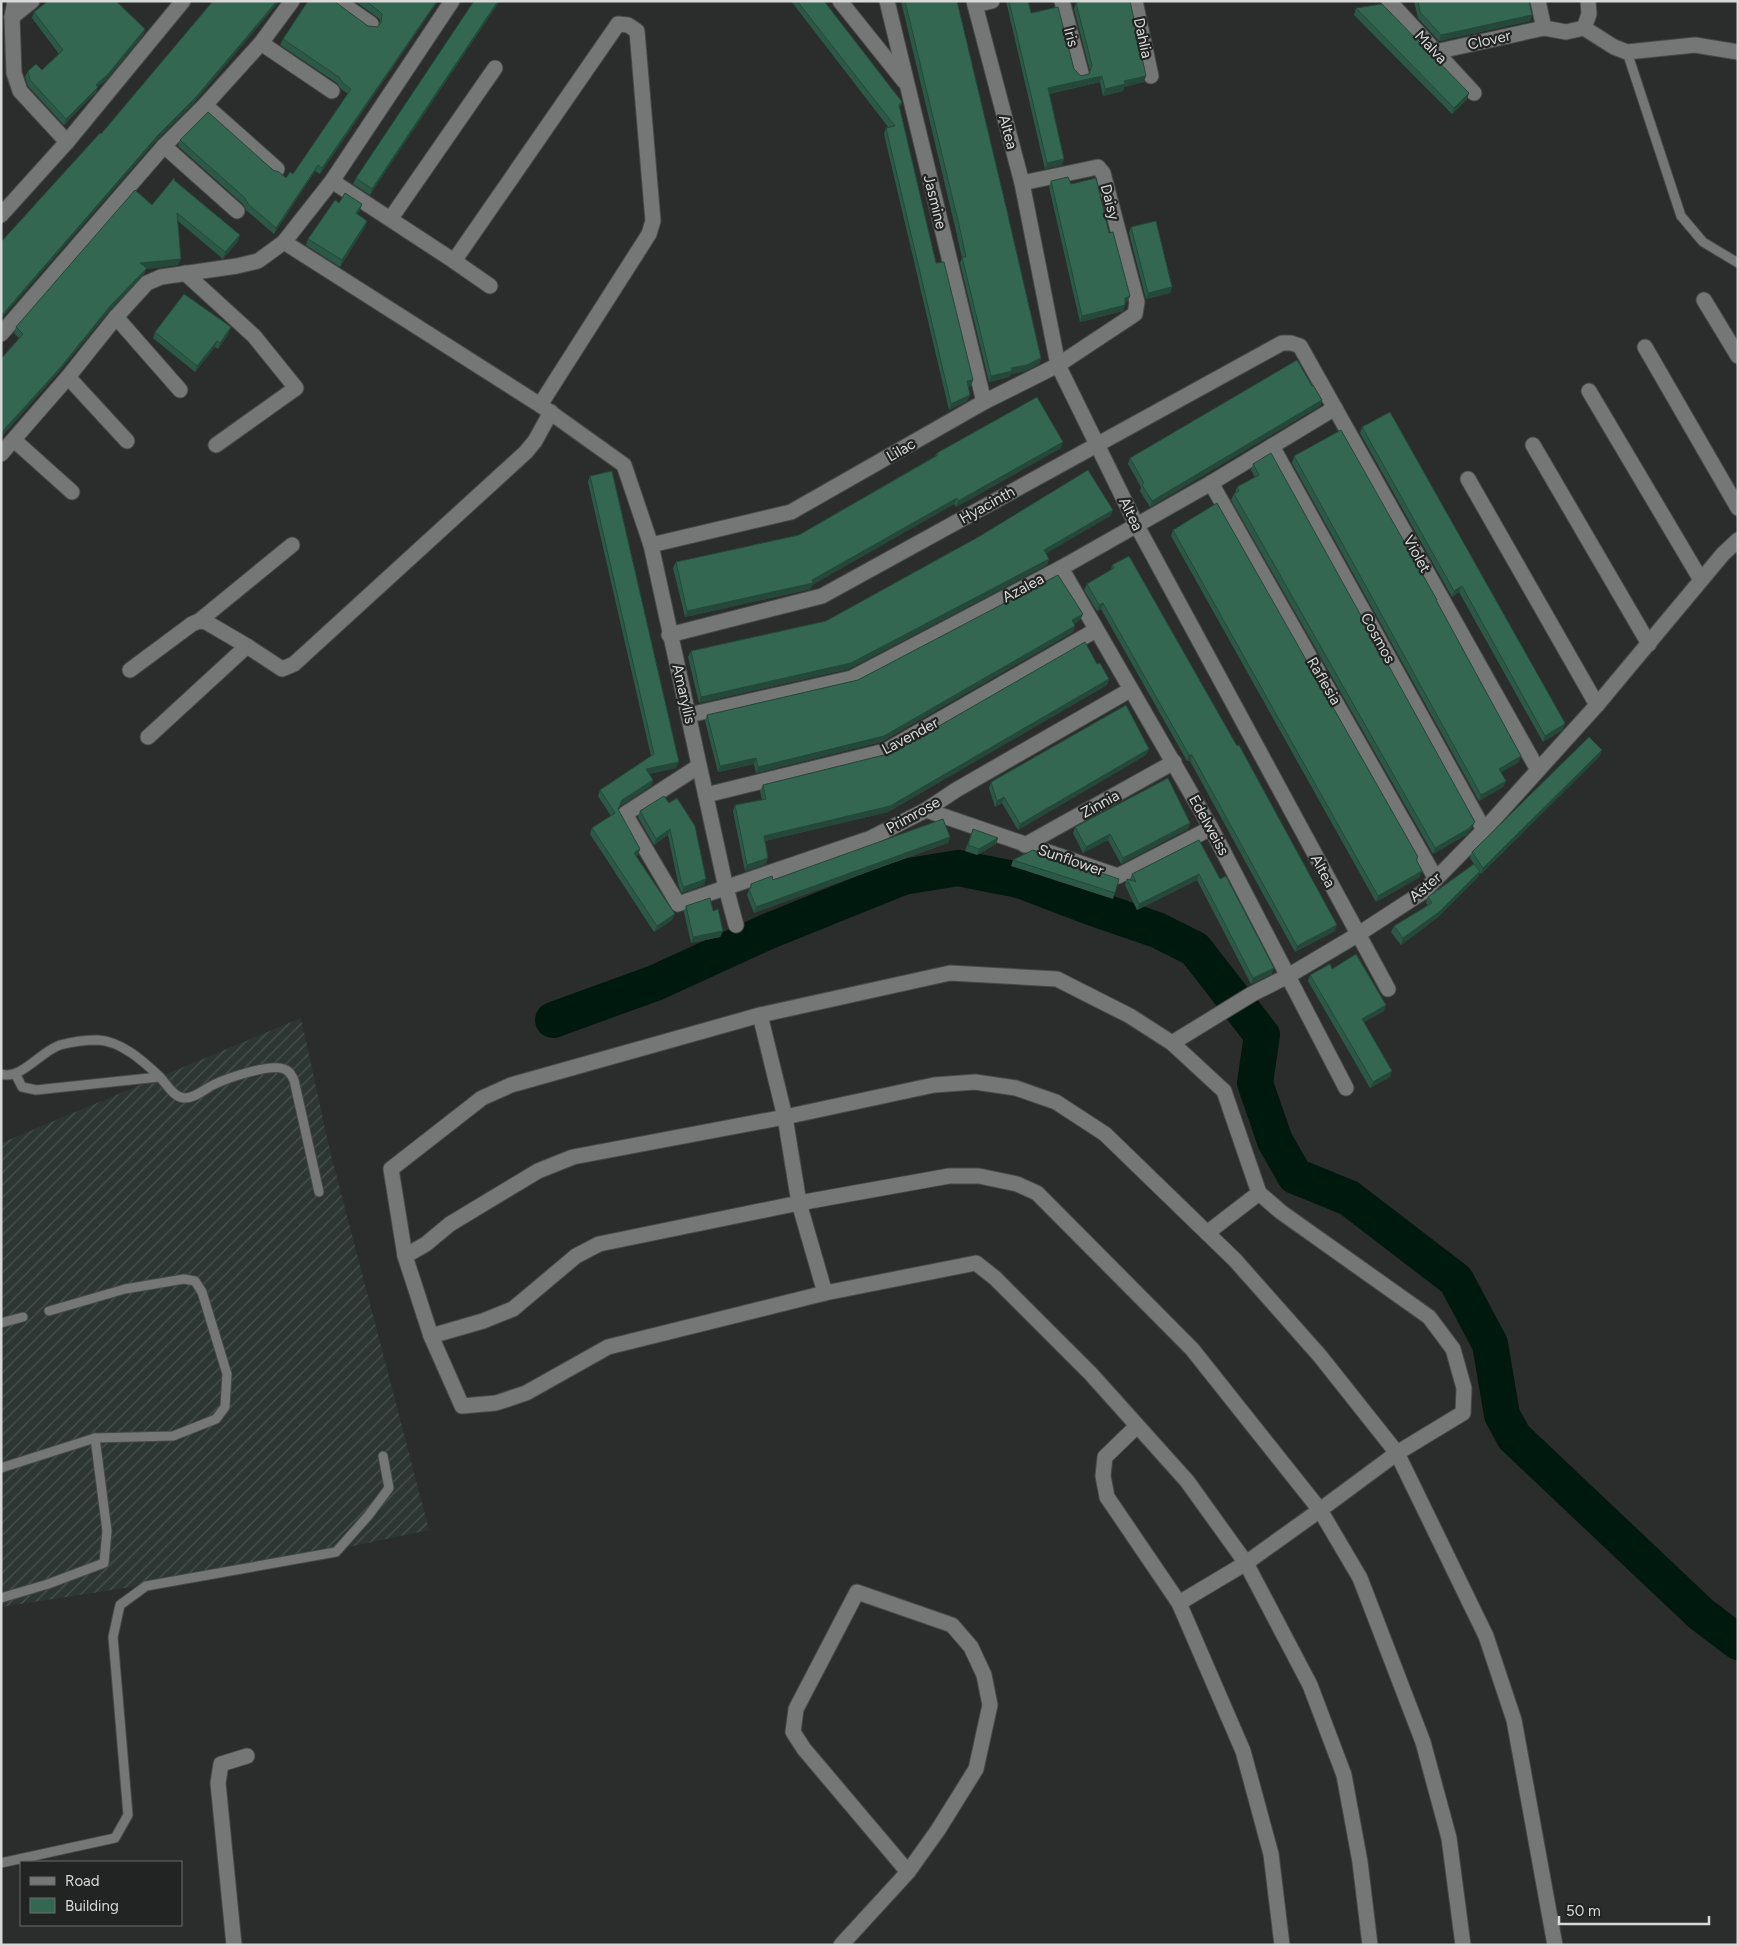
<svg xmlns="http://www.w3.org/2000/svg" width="1739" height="1946" viewBox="0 0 1739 1946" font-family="Figtree,sans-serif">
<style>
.industrial{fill:url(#industrial-furrows)}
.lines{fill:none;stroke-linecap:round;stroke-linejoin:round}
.river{stroke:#00190f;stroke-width:36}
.lane-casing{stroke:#464948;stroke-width:11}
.street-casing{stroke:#464948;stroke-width:17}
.lane{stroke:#747775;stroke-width:9}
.street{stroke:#747775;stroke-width:15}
.wall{fill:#2c5947}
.shaded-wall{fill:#244839}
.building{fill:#336752;stroke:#244839}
.labels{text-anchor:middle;stroke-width:4.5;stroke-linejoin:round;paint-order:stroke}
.street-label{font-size:15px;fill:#d8dad9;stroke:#212422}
</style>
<defs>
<pattern id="industrial-furrows" width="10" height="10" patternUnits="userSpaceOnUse" patternTransform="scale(1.25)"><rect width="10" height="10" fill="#2d3632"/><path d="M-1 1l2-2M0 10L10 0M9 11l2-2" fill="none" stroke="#4b524f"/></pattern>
</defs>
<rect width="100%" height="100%" fill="#2b2d2c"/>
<path class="industrial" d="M301 1018 329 1147 429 1530 235 1571 1 1607V1143Z"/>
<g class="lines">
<path class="river" d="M553 1020 655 983 769 931 903 877 958 868 1019 880 1090 907 1157 930 1195 949 1262 1035 1255 1083 1275 1141 1295 1176 1349 1198 1456 1280 1490 1344 1502 1415 1514 1437 1701 1614 1738 1642"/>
<g class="lane-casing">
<g id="lane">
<path d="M1627 52 1681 216 1703 242 1738 263"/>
<path d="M1 1074C20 1081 41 1051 60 1045 71 1042 86 1040 98 1040 121 1041 143 1061 159 1076 166 1083 173 1097 184 1098 194 1099 206 1088 215 1084 228 1078 271 1063 284 1069 290 1071 291 1075 294 1080L319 1192"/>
<path d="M16 1075 22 1087 36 1090 159 1077"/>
<path d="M1 1323 23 1317"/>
<path d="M1 1468 95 1438 173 1436 216 1419 225 1407 227 1374 202 1292 195 1281 184 1279 125 1289 49 1311"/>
<path d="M1 1598 48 1584 104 1563 107 1531 95 1438"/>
<path d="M1 1863 115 1838 128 1815 113 1637 120 1605 146 1586 336 1552 368 1516 389 1488 383 1456"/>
</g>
</g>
<g class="street-casing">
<g id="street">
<path d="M15 1 12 17 14 73 20 91 67 142"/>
<path d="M338 1 371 24"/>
<path d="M840 1 904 81"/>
<path d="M887 1 984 402"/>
<path d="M974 1 1022 183 1058 365 1136 524 1388 989"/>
<path d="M1062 1 1081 73"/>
<path d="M1135 1 1151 76"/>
<path d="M1389 1 1474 93"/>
<path d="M1538 1 1544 28"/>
<path d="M975 5 992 1"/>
<path d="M12 17 32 1"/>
<path d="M1584 28 1589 14 1588 1"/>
<path d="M261 43 332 91"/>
<path d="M1435 52 1544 28 1566 32 1584 28 1614 47 1627 52 1695 45 1738 52"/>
<path d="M205 105 277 169"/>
<path d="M164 146 237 211"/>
<path d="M332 181 454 261 490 286"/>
<path d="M1 215 67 142 183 1"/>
<path d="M391 218 495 68"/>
<path d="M284 242 540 405 624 465 651 545 726 888 736 925"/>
<path d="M454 261 618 24 628 25 637 31 653 221 649 234 540 405"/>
<path d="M185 273 254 336 296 388 216 445"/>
<path d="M1704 300 1738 356"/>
<path d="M116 317 180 390"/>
<path d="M1 334 164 146 205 105 261 43 292 1"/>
<path d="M1645 347 1738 508"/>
<path d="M68 377 127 441"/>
<path d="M1589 391 1701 580"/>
<path d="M14 440 72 492"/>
<path d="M1533 445 1649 644"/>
<path d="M1272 446 1484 830"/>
<path d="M1 454 68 377 116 317 147 283 161 277 237 266 258 261 284 242 332 181 452 1"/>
<path d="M1468 479 1597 705"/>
<path d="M1211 483 1436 879"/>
<path d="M651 545 791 512 984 402 1058 365 1135 314 1137 302 1103 173 1098 167 1022 183"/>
<path d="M1061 568 1211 828 1346 1088"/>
<path d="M199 621 292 545"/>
<path d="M669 635 822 596 1282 343H1291L1300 346 1538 770"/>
<path d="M130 670 192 624 199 621 206 622 247 646 282 669 294 664 526 452 535 441 551 412"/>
<path d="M689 715 852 678 1061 568 1211 483 1335 408"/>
<path d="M148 737 247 646"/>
<path d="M699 766 625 814 678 904 871 838 926 810 956 790 1130 690"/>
<path d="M706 795 885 751 1096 630"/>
<path d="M926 810 1118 876 1211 828"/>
<path d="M1025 845 1174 762"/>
<path d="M760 1015 785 1117 799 1203 825 1293"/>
<path d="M1172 1043 1252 994 1288 976 1357 935 1423 892 1484 830 1597 705 1723 554 1738 540"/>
<path d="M1207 1233 1259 1193"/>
<path d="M405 1256 426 1244 450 1224 538 1171 573 1157 785 1117 934 1085 975 1082 1016 1088 1056 1102 1105 1134 1235 1260 1320 1356 1397 1453 1486 1636 1514 1720 1555 1945"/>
<path d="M431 1336 483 1321 513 1309 576 1256 599 1244 799 1203 949 1176H979L1017 1184 1037 1193 1192 1349 1320 1510 1360 1578 1423 1742 1449 1838 1463 1945"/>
<path d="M1137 1426 1105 1457 1103 1476 1107 1497 1179 1603 1243 1751 1271 1854 1282 1945"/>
<path d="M1179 1603 1246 1563 1320 1510 1397 1453 1463 1413 1464 1388 1453 1349 1429 1317 1281 1212 1259 1193 1224 1091 1172 1043 1130 1016 1057 979 950 973 760 1015 511 1085 482 1098 391 1169 405 1256 431 1336 462 1406 496 1403 526 1393 608 1347 825 1293 976 1263 995 1278 1091 1374 1187 1481 1246 1563 1310 1685 1344 1775 1360 1862 1370 1945"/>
<path d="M234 1945 218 1783 221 1764 247 1756"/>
<path d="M841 1945 908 1872 938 1830 976 1769 990 1705 984 1675 971 1647 952 1625 857 1592 796 1709 793 1732 804 1749 908 1872"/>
</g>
</g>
<use href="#lane" class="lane"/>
<use href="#street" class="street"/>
</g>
<g class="wall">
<path d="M355 1H438L320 174 315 171 274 234 246 210 243 204 178 146 180 140 273 170 286 178 293 174 348 94 341 89 337 83 280 45 283 39 335 3 368 26 377 27 379 24 380 20 377 17Z"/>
<path d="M474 1 370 195 353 184 356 178Z"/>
<path d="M791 1H824L902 102 899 109 936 263 971 386 968 387 967 401 949 410 884 134 886 128H889Z"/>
<path d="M901 1H957L1041 358 1039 364 1025 371 1011 374 1009 377 989 382 960 263 962 258 956 231Z"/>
<path d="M1006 1H1028L1031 13 1074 69 1081 76 1089 74 1090 71 1074 9 1076 3 1144 82 1124 87 1123 91 1103 96 1100 82 1049 94 1062 165 1045 169Z"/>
<path d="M1414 1H1529L1530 21 1439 41 1418 18Z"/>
<path d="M1356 8 1469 93 1467 99 1452 114 1354 15Z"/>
<path d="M34 12 145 29 143 35 106 80 97 87 96 93 93 95 64 125 28 86 25 77 28 71 42 70 59 54 32 18Z"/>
<path d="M175 181 240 235 238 241 223 259 178 221V265L146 269 144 274 109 311 57 374 1 437V359L19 338 14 333 16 327 152 205Z"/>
<path d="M1051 181 1071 184 1109 233 1130 296 1127 302 1125 303 1123 311 1080 322 1049 187Z"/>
<path d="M339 203 362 204 360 210 357 214 367 221 365 227 340 267 306 245 308 239Z"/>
<path d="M1131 227 1172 287 1170 293 1146 299 1129 233Z"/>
<path d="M155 332 229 333 218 349 215 347 195 372 153 338Z"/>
<path d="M1312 386 1322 400 1320 406 1150 507 1140 491 1141 487 1128 464 1130 458Z"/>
<path d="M1362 427 1563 729 1561 731 1543 742 1459 592 1452 597 1360 433Z"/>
<path d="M1061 448 956 507 954 504 812 585 811 589 685 617 673 568 676 562 799 535 935 456 937 453Z"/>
<path d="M1294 456 1437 602 1519 762 1501 772 1506 781 1503 787 1479 801 1292 463Z"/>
<path d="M1253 464 1472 828 1466 835 1433 854 1231 500 1234 494 1235 493 1237 487 1255 477 1251 470Z"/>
<path d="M590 476 676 768 649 774 653 780 651 786 620 806 618 809 640 849 638 855 636 856 672 920 654 932 590 834 592 828 611 816 598 796 600 790 651 756 588 482Z"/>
<path d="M1113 510 1110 516 1046 553 1049 559 1047 565 849 669 699 703 688 657 691 651 826 621Z"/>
<path d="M1173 530 1418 857 1417 861 1420 877 1376 902 1171 536Z"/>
<path d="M1112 565 1335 931 1295 952 1190 761H1187L1101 609 1097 611 1084 590 1087 584 1111 570Z"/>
<path d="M1083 614 1080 620 1074 624 1073 632 881 742 756 773 754 764 718 772 705 721 707 715 858 680Z"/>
<path d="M1097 664 1109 679 1107 685 888 812 765 841 766 864 745 871 733 811 735 805 762 800 760 791 763 785 892 753Z"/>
<path d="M1146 755 1018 830 1002 803 995 807 989 788 991 782Z"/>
<path d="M1600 756 1481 874 1480 872 1478 877 1437 918 1401 945 1391 932 1394 926 1428 905 1426 903 1428 897 1474 864 1470 858 1472 852Z"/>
<path d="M664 796 706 879 704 885 682 893 679 887 668 835 654 845 638 817 640 811Z"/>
<path d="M1190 823 1188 829 1121 864 1108 840 1083 853 1073 833 1075 827Z"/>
<path d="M973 829 998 838 996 844 977 855 965 851Z"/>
<path d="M950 837 948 843 754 913 747 895 751 884 773 880Z"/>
<path d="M1199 840 1220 879 1272 974 1251 984 1197 880 1137 910 1125 885 1127 879 1130 880 1132 874Z"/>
<path d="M1013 860 1119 879 1113 899 1011 866Z"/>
<path d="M686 906 713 911 723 931 720 937 691 943 684 912Z"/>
<path d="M1332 969 1384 1011 1364 1022 1390 1077 1370 1088 1308 981 1310 975Z"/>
</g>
<g class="shaded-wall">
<path d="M277 1H278V3L194 103 157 140 1 319 2 315 159 134Z"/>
<path d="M437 1H438L320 174 322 168Z"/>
<path d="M498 1H500L370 195 372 189Z"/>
<path d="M1532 15 1530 21 1439 41 1441 35Z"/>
<path d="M145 29 143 35 106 80 97 87 96 93 93 95 64 125 66 119Z"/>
<path d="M1102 76 1100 82 1046 94 1048 88Z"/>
<path d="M1146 76 1144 82 1124 87 1123 91 1103 96 1105 89 1124 81Z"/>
<path d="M1469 93 1467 99 1452 114 1454 108Z"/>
<path d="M1064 159 1062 165 1045 169 1047 163Z"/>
<path d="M318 165 315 171 274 234 276 228Z"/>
<path d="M362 204 360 210 353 219 356 213Z"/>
<path d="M367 221 365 227 340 267 342 260Z"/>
<path d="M240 235 238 241 223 259 225 252Z"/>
<path d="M181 259 178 265 146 269 144 274 109 311 57 374 1 437V433L140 263Z"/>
<path d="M1172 287 1170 293 1146 299 1148 293Z"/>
<path d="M1130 296 1127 302 1122 304 1125 298Z"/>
<path d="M1125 305 1123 311 1080 322 1082 316Z"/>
<path d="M231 327 229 333 218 349 220 343Z"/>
<path d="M217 341 215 347 195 372 197 366Z"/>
<path d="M1041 358 1039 364 1025 371 1011 374 1009 377 989 382 991 376Z"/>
<path d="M973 380 971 386 964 388 967 381Z"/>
<path d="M970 395 967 401 949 410 951 404Z"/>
<path d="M1322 400 1320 406 1150 507 1152 501Z"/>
<path d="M1063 442 1061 448 956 507 958 501Z"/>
<path d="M957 498 954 504 812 585 811 589 685 617 687 611 812 580Z"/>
<path d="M1113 510 1110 516 1042 556 1044 550Z"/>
<path d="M1049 559 1047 565 849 669 699 703 701 697Z"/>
<path d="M1462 586 1459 592 1452 597 1454 591Z"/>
<path d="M1103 603 1101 609 1097 611 1099 605Z"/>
<path d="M1083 614 1080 620 1070 626 1072 620Z"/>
<path d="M1075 626 1073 632 881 742 756 773 758 767Z"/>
<path d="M1109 679 1107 685 888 812 761 842 764 836Z"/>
<path d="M1565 723 1563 729 1561 731 1543 742 1545 736Z"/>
<path d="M1149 749 1146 755 1018 830 1020 824Z"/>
<path d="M1602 750 1600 756 1481 874 1483 868Z"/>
<path d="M1189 755H1192L1190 761H1187Z"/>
<path d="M1521 756 1519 762 1497 775 1499 769Z"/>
<path d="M756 758 754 764 718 772 720 766Z"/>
<path d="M679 762 676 768 644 775 646 769Z"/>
<path d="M653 780 651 786 620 806 616 815 622 800Z"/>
<path d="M1506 781 1503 787 1479 801 1481 795Z"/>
<path d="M1004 797 1002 803 995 807 997 801Z"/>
<path d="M1475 822 1472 828 1466 835 1433 854 1435 848Z"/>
<path d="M1190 823 1188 829 1121 864 1123 858Z"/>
<path d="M670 829 668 835 654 845 656 839Z"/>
<path d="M1110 834 1108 840 1083 853 1086 847Z"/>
<path d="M950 837 948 843 754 913 756 907Z"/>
<path d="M998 838 996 844 977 855 979 849Z"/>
<path d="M640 849 638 855 632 859 634 853Z"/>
<path d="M768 858 766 864 745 871 747 865Z"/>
<path d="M1422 871 1420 877 1376 902 1378 896Z"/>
<path d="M1480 871 1478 877 1437 918 1401 945 1403 938Z"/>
<path d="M1199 874 1197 880 1137 910 1139 904Z"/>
<path d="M706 879 704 885 682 893 684 887Z"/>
<path d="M675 914 672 920 654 932 657 926Z"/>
<path d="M1337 925 1335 931 1295 952 1297 946Z"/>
<path d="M723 931 720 937 691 943 693 937Z"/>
<path d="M1274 968 1272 974 1251 984 1253 978Z"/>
<path d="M1386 1005 1384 1011 1359 1025 1362 1019Z"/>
<path d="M1392 1071 1390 1077 1370 1088 1373 1082Z"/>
</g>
<g class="building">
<path d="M48 1H116L145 29 108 74 96 85 98 87 66 119 30 80 28 71 36 64 42 70 63 50 34 12Z"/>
<path d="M213 1H277L196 97 159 134 2 315 1 314V242L100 133 101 134Z"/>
<path d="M308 1H334L368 26 377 27 381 23 382 14 379 11 366 1H437L322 168 318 165 276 228 248 204 245 198 180 140 208 112 273 170 279 172 286 178 290 172 293 174 351 89 343 83 339 77 283 39Z"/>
<path d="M474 1H498L372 189 356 178Z"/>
<path d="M797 1H824L902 102 899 105 936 263 944 262 973 380 967 381 970 395 951 404 886 128 895 126Z"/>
<path d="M905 1H957L1007 211 1041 358 1027 365 1011 368 1012 371 991 376 962 257H966L959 225Z"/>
<path d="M1009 1H1028L1031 13 1058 7 1074 69 1081 76 1089 74 1092 65 1076 3 1082 1H1130L1146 76 1124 81 1125 84 1105 89 1102 76 1048 88 1064 159 1047 163Z"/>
<path d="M1418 1H1529L1532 15 1441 35 1420 12Z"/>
<path d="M1382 4 1469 93 1454 108 1356 8Z"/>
<path d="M1068 177 1071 184 1096 178 1109 233 1113 232 1130 296 1125 298V305L1082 316 1051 181Z"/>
<path d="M174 178 175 181 240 235 225 252 177 213 181 259 140 263 147 268 111 305 60 368 1 433V359L23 334 16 327 135 190 152 205Z"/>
<path d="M345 193 362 204 356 213 367 221 342 260 308 239 335 200 339 203Z"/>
<path d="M1156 221 1172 287 1148 293 1131 227Z"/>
<path d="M184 294 231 327 220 343 217 341 197 366 155 332Z"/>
<path d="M1297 360 1312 386 1313 385 1322 400 1152 501 1142 485 1144 483 1130 458Z"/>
<path d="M1037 397 1063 442 958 501 957 498 812 580 813 583 687 611 676 562 799 535 938 455 937 453Z"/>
<path d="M1390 412 1565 723 1563 725 1545 736 1462 586 1454 591 1362 427Z"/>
<path d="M1341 430 1437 600H1436L1521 756 1499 769 1506 781 1481 795 1294 456Z"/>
<path d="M1271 453 1475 822 1468 829 1435 848 1234 494 1239 491 1237 487 1259 475 1253 464Z"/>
<path d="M1088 470 1113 510 1044 550 1049 559 851 663 701 697 691 651 826 621 980 536Z"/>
<path d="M612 471 679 762 646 769 653 780 622 800 618 809 640 849 634 853 675 914 657 926 592 828 615 813 600 790 654 754 590 476Z"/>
<path d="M1217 503 1418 857 1416 859 1422 871 1378 896 1173 530Z"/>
<path d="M1129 556 1237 746 1239 745 1337 925 1297 946 1192 755H1189L1103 603 1099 605 1087 584 1114 568 1112 565Z"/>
<path d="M1058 575 1083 614 1072 620 1075 626 884 736 758 767 756 758 720 766 707 715 858 680Z"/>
<path d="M1085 642 1097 664 1100 663 1109 679 890 806 764 836 768 858 747 865 735 805 766 799 763 785 892 753Z"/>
<path d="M1126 705 1149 749 1020 824 1004 797 997 801 991 782Z"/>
<path d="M1589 737 1602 750 1483 868 1472 852Z"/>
<path d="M1168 778 1190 823 1123 858 1110 834 1086 847 1075 827Z"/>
<path d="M664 796 669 803 677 798 695 826 706 879 684 887 681 881 670 829 656 839 640 811Z"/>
<path d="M943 819 950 837 756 907 749 889 751 888V884L772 876 773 880Z"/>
<path d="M973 829 998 838 979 849 968 845Z"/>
<path d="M1199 840 1220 879 1226 876 1274 968 1253 978 1199 874 1139 904 1127 879 1136 882 1132 874Z"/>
<path d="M1033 850 1119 879 1115 893 1013 860Z"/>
<path d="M1474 864 1480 871 1439 912 1403 938 1394 926 1432 903 1428 897Z"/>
<path d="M710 898 713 911 718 909 723 931 693 937 686 906Z"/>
<path d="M1356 954 1386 1005 1362 1019 1392 1071 1373 1082 1310 975 1330 964 1332 969Z"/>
</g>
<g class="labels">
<g class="street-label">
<text transform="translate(1071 37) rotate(75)" y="5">Iris</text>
<text transform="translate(1143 38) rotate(78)" y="5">Dahlia</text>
<text transform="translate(1489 40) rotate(-13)" y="5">Clover</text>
<text transform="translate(1431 47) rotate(47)" y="5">Malva</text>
<text transform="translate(1008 132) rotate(75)" y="5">Altea</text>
<text transform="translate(935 202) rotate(76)" y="5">Jasmine</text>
<text transform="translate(1110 202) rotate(75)" y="5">Daisy</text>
<text transform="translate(901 450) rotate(-30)" y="5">Lilac</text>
<text transform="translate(987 505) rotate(-29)" y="5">Hyacinth</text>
<text transform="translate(1131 514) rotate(64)" y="5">Altea</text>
<text transform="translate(1417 554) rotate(61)" y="5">Violet</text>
<text transform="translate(1023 588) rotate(-28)" y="5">Azalea</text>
<text transform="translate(1378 638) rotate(61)" y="5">Cosmos</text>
<text transform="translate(1324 681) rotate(60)" y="5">Raflesia</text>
<text transform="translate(684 694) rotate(77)" y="5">Amaryllis</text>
<text transform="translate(910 736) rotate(-28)" y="5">Lavender</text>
<text transform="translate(1100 804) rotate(-29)" y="5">Zinnia</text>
<text transform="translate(913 815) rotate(-29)" y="5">Primrose</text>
<text transform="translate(1209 825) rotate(61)" y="5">Edelweiss</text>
<text transform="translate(1071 860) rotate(19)" y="5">Sunflower</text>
<text transform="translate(1323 871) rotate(62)" y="5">Altea</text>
<text transform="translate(1425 887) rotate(-40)" y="5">Aster</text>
</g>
</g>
<rect width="1739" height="1946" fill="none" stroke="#d8dad9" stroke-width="5"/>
<rect x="20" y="1861" width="162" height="65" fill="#212422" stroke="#6a6d6b"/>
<rect x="30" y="1877" width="25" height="8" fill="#747775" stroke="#6a6d6b"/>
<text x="65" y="1886" font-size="15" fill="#d8dad9">Road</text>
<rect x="30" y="1898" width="25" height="15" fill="#336752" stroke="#6a6d6b"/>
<text x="65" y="1911" font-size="15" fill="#d8dad9">Building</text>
<path d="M1559 1916v8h150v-8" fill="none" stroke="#d8dad9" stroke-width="2.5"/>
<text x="1566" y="1916" font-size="15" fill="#d8dad9" stroke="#212422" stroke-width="4" paint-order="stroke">50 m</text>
</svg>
